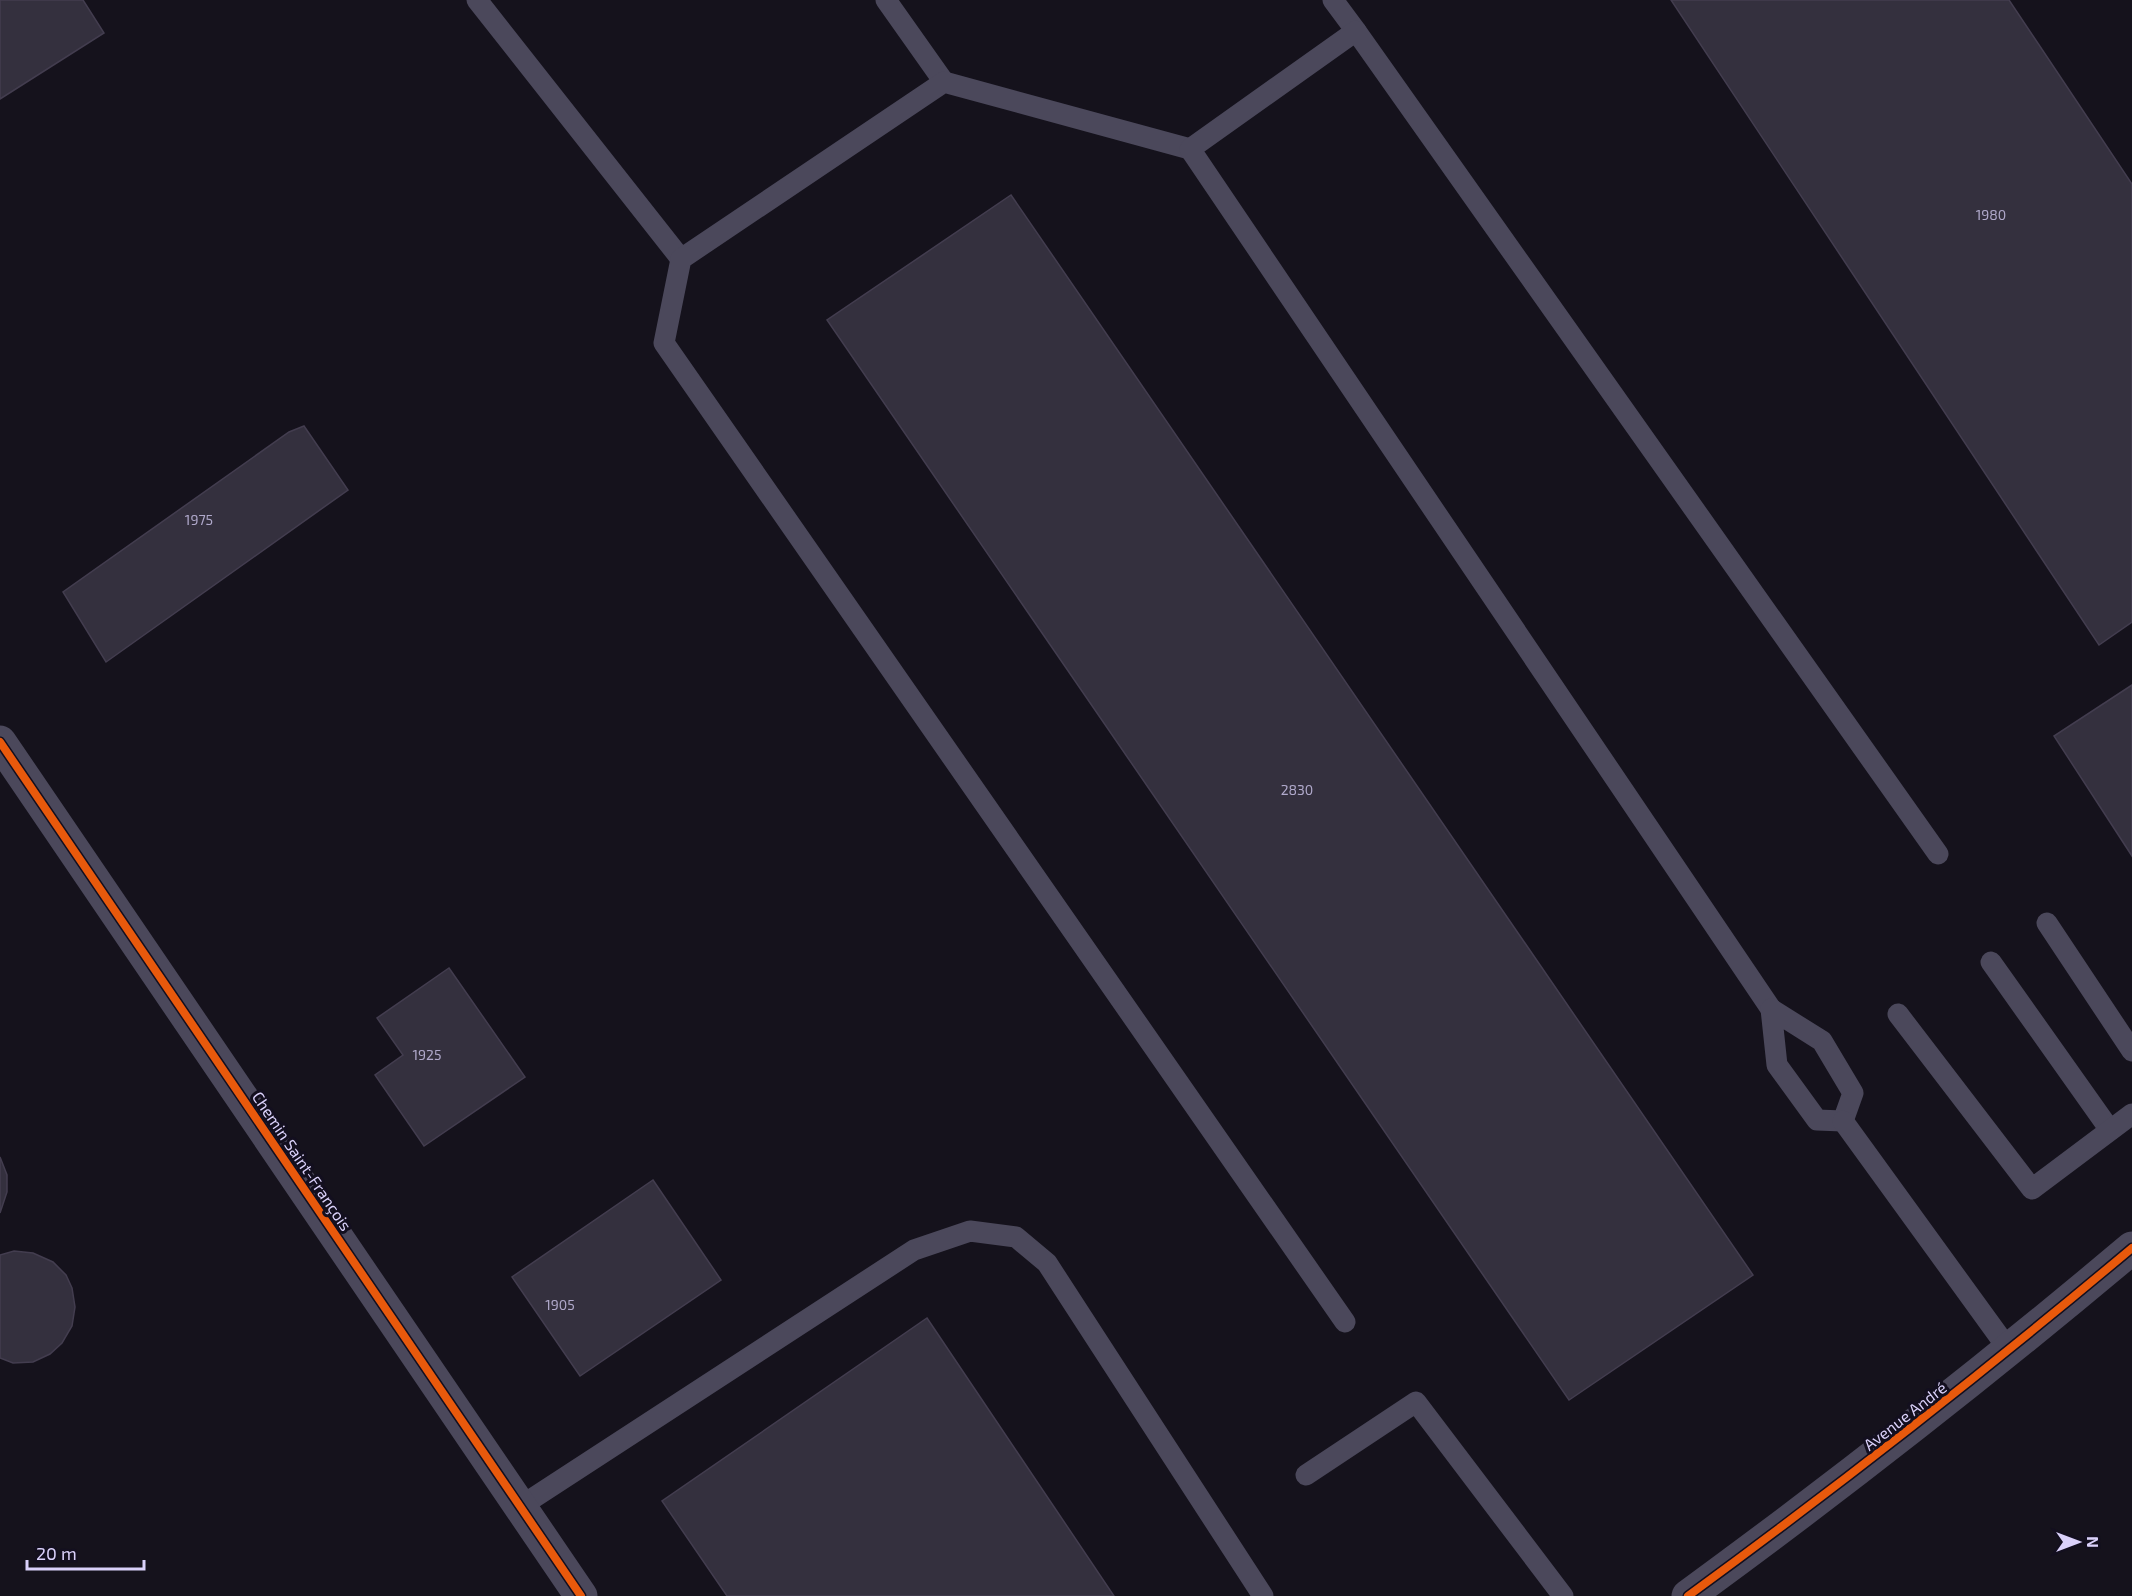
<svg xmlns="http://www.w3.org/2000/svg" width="2132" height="1596" font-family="'Exo 2',sans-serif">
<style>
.building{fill:#34303e;stroke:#433d4f;stroke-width:1.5}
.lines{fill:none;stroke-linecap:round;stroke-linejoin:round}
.service{stroke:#4b485b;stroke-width:21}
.minor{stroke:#4b485b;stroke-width:33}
.cycleway-casing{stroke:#130f1f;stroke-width:11}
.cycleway{stroke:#e8590c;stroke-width:8}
.labels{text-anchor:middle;stroke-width:6;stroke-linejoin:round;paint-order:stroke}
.number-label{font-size:14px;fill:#b0a9cb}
.street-label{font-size:16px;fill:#dad1fa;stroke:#130f1f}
</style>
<rect width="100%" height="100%" fill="#15121c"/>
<!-- building -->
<g class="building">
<path d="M 0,0 L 83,0 L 104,33 L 0,99 Z"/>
<path d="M 1671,0 L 2009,0 L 2132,184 L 2132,622 L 2099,645 Z"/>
<path d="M 1011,195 L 1753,1275 L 1569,1400 L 827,320 Z"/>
<path d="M 304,426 L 348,490 L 106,662 L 63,592 L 289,432 Z"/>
<path d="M 2132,685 L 2132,856 L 2054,736 Z"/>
<path d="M 449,968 L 525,1077 L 424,1146 L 375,1075 L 403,1055 L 377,1018 Z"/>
<path d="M 0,1157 L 7,1175 L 7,1192 L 0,1213 Z"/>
<path d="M 653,1180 L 721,1280 L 580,1376 L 512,1277 Z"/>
<path d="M 14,1251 L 33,1253 L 53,1262 L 66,1275 L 72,1288 L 75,1307 L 72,1326 L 62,1343 L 50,1354 L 33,1362 L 13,1363 L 0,1358 L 0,1255 Z"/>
<path d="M 927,1318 L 1114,1596 L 727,1596 L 662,1501 Z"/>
</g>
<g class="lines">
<!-- service -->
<g class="service">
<path d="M 477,0 L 681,259"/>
<path d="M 886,0 L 944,82"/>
<path d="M 1333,0 L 1356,31"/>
<path d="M 1190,149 L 944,82 L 681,259 L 664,343 L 1345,1322"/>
<path d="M 2047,923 L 2132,1051"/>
<path d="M 1991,962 L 2110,1130"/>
<path d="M 1771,1009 L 1190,149 L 1356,31 L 1938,854"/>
<path d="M 1771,1009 L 1822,1041 L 1853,1093 L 1843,1121 L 1817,1120 L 1777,1065 Z"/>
<path d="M 1898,1014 L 2032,1189 L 2132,1114"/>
<path d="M 1843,1121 L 2009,1350"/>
<path d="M 1306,1475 L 1416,1402 L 1563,1596"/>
<path d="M 521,1506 L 914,1250 L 970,1231 L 1016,1237 L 1047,1263 L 1263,1596"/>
</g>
<!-- minor -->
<g class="minor">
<path d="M 0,742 L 581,1596"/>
<path d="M 1688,1596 C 1840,1485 1988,1369 2132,1248"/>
</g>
<defs>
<g id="cycleway">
<path d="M 0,742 L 581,1596"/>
<path d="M 1688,1596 C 1840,1485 1988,1369 2132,1248"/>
</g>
</defs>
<!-- cycleway casing -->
<use href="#cycleway" class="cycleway-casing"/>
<!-- cycleway -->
<use href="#cycleway" class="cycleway"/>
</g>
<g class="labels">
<!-- number labels -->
<g class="number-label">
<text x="1991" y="220">1980</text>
<text x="199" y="525">1975</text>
<text x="1297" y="795">2830</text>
<text x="427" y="1060">1925</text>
<text x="560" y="1310">1905</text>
</g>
<!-- street labels -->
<g class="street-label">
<text transform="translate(302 1161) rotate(56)" y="6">Chemin Saint-François</text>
<text transform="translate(1905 1416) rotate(-38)" y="6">Avenue André</text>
</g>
</g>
<!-- north arrow -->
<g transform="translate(2078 1542) rotate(90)" stroke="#130f1f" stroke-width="4.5" paint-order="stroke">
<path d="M0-4.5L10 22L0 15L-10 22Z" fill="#dad1fa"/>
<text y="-9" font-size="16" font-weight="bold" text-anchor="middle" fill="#dad1fa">N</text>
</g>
<!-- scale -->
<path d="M27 1560v9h117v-9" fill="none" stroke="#dad1fa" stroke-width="3"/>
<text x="36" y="1560" font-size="18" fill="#dad1fa" stroke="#130f1f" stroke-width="4.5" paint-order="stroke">20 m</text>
</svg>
